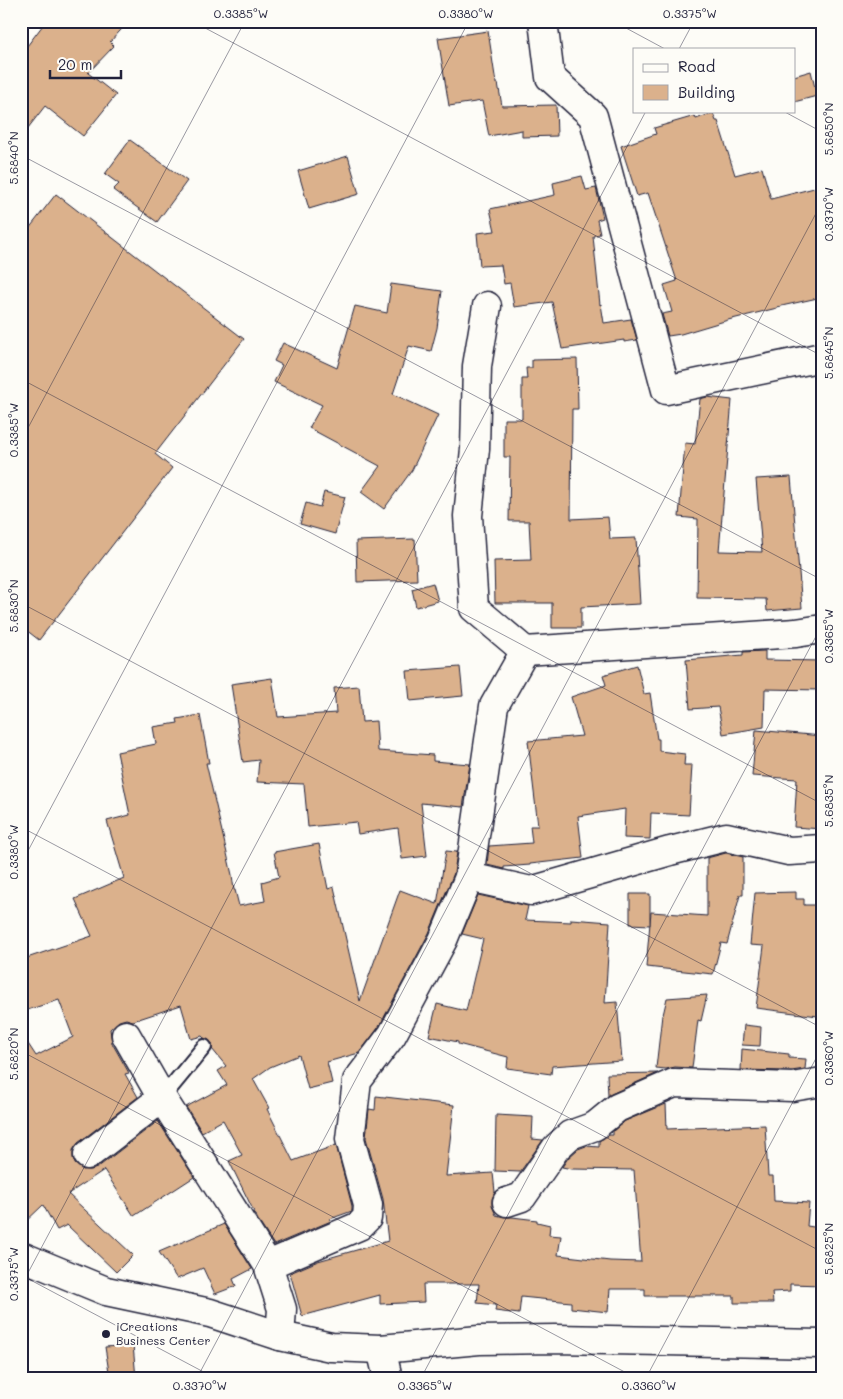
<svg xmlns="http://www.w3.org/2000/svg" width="843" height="1399" font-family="Mali,sans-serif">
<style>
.building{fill:#dbb18c;stroke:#22223b}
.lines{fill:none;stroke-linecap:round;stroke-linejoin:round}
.service-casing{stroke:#22223b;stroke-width:18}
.minor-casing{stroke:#22223b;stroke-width:31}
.tertiary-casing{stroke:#22223b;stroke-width:31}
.secondary-casing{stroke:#22223b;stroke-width:31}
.service{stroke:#fdfcf7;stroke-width:14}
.minor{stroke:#fdfcf7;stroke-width:28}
.tertiary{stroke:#fdfcf7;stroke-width:28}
.secondary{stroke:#fdfcf7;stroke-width:28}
.ticks{fill:none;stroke:#22223b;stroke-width:1;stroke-opacity:0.45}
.poi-dot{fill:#22223b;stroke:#fdfcf7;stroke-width:2}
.labels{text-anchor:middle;stroke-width:4.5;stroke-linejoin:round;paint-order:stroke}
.poi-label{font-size:12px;fill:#22223b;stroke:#fdfcf7;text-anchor:start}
.neatline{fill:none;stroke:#22223b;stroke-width:2}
.ticks-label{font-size:12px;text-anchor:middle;fill:#22223b}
</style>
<rect width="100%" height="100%" fill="#fdfcf7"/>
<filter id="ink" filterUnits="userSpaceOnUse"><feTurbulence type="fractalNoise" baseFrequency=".02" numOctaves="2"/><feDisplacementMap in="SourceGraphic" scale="10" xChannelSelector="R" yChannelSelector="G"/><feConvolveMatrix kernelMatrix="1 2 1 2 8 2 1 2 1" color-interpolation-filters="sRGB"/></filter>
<g filter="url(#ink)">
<!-- building -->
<g class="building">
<path d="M 46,21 L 129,21 L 110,42 L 114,46 L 88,73 L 116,95 L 83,136 L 45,106 L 21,137 L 21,54 Z"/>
<path d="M 488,31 L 496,83 L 498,83 L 502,106 L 556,105 L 557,136 L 522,137 L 522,130 L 489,136 L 482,101 L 449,106 L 438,38 Z"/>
<path d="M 811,71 L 817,96 L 794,102 L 794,76 Z"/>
<path d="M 713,113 L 716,121 L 718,121 L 735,175 L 762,168 L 771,199 L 822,186 L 822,297 L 777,307 L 777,308 L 728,320 L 681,334 L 668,336 L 662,314 L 672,312 L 664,285 L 677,281 L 648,193 L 637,196 L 621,146 L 656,134 L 654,128 L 695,116 L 696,119 Z"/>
<path d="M 130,140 L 187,181 L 157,222 L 113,190 L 119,184 L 105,174 Z"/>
<path d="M 348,156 L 359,194 L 309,209 L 298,171 Z"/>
<path d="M 582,176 L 586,190 L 596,188 L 603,218 L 597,220 L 600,234 L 593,236 L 600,305 L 601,304 L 604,323 L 631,319 L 637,340 L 624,342 L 624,340 L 562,349 L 552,302 L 514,307 L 510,283 L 504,284 L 501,265 L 480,266 L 477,233 L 495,231 L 490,209 L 555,195 L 553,183 Z"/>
<path d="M 56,194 L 244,339 L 155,454 L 172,468 L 39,640 L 21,626 L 21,239 Z"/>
<path d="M 391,284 L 442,291 L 437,328 L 431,351 L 409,346 L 393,394 L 438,415 L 412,470 L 384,509 L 361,492 L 380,466 L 309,428 L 322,405 L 274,382 L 282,365 L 274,361 L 283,343 L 337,368 L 355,306 L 387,313 Z"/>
<path d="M 577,359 L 578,409 L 572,409 L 571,519 L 608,517 L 610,539 L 636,538 L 640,604 L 581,607 L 581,628 L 552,628 L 552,603 L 495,603 L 494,561 L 531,560 L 529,521 L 509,521 L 510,457 L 504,457 L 504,419 L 522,419 L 522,379 L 527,379 L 526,368 L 532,368 L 532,360 Z"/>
<path d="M 707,397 L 732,400 L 719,551 L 762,552 L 756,479 L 791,477 L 802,608 L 767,611 L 766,599 L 697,598 L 698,519 L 679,517 L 685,443 L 695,444 L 700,399 Z"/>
<path d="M 324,492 L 345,497 L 335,534 L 300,524 L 306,503 L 320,507 Z"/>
<path d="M 415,539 L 417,580 L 357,582 L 356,541 Z"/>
<path d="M 433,583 L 438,601 L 416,607 L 412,589 Z"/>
<path d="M 765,651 L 765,660 L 822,661 L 822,690 L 765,689 L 764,727 L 723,734 L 718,707 L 690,709 L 686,660 L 743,655 L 743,652 Z"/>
<path d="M 637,665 L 644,694 L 650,693 L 657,739 L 659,739 L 659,751 L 685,754 L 684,765 L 692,765 L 689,815 L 651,813 L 650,839 L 624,838 L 625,809 L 578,816 L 583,858 L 530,864 L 530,865 L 504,867 L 504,869 L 487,865 L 489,846 L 532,843 L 530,826 L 538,826 L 528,741 L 582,736 L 571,697 L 606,685 L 603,675 Z"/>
<path d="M 460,667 L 463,696 L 410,701 L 407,671 Z"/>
<path d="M 272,678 L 278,717 L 336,713 L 334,688 L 359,686 L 362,722 L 376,721 L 378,751 L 433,755 L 433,761 L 470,764 L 463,807 L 421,803 L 427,856 L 402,859 L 398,828 L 358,834 L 356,822 L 308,827 L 304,784 L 257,782 L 259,760 L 243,762 L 231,684 Z"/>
<path d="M 200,715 L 209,763 L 206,763 L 232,875 L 234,890 L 235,890 L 239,906 L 265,901 L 262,882 L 279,877 L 274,852 L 319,844 L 328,889 L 334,887 L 360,1001 L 400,890 L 437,904 L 446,851 L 457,852 L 454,873 L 429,933 L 379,1027 L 359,1053 L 327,1062 L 332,1083 L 308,1089 L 299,1055 L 270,1067 L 253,1079 L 269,1108 L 267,1109 L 293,1161 L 336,1145 L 352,1206 L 352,1211 L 330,1219 L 331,1221 L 274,1245 L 259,1222 L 229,1161 L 242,1155 L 223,1120 L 202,1132 L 186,1107 L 227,1085 L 218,1071 L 226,1066 L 212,1049 L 212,1044 L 209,1040 L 204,1038 L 202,1036 L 191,1039 L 181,1005 L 133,1021 L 126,1019 L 119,1021 L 110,1029 L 112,1043 L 129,1073 L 125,1074 L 138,1097 L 78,1143 L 73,1150 L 73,1158 L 75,1164 L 83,1170 L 91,1170 L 97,1168 L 158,1121 L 194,1177 L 134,1216 L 104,1170 L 68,1194 L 133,1255 L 116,1272 L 67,1225 L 57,1230 L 43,1205 L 21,1226 L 21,1033 L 36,1056 L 73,1037 L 59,1000 L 21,1012 L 21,960 L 92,936 L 75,899 L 124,878 L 107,821 L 130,815 L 117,752 L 156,744 L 153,727 L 178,723 L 177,719 Z"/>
<path d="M 756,730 L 822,736 L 822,829 L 794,827 L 797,779 L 752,776 Z"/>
<path d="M 726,853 L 743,857 L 743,895 L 740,895 L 727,944 L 721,943 L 713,974 L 646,967 L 651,912 L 707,916 L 707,858 Z"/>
<path d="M 796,892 L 796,899 L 804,899 L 804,905 L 819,905 L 820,956 L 822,957 L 822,986 L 818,1016 L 756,1008 L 764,946 L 750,945 L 755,893 Z"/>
<path d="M 630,894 L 650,894 L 650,925 L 630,924 Z"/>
<path d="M 478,895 L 528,906 L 525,920 L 571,922 L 571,919 L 610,922 L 605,1003 L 617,1002 L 622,1061 L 552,1066 L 551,1074 L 507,1068 L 508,1057 L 458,1044 L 458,1042 L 429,1036 L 437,1004 L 466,1011 L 483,939 L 462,934 Z"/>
<path d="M 707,995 L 701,1021 L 698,1020 L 692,1068 L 675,1067 L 666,1069 L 656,1068 L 662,1015 L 663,1015 L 667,998 Z"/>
<path d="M 744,1025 L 761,1027 L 760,1046 L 742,1045 Z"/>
<path d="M 742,1049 L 789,1054 L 789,1058 L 806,1059 L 805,1069 L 791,1071 L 741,1070 Z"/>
<path d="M 658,1073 L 611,1094 L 608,1096 L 607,1074 Z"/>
<path d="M 376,1096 L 454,1105 L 446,1176 L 493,1173 L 495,1192 L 492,1199 L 492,1206 L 496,1215 L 504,1217 L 512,1217 L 537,1220 L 537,1222 L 550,1225 L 549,1235 L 561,1236 L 558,1255 L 610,1261 L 641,1262 L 634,1170 L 572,1169 L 562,1167 L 568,1158 L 578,1149 L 586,1146 L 599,1147 L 599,1141 L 608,1135 L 613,1135 L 613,1131 L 625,1121 L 666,1104 L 667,1129 L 765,1125 L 768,1176 L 773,1176 L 774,1201 L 809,1203 L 807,1226 L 820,1228 L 817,1260 L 822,1260 L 822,1285 L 790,1284 L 790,1291 L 772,1292 L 773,1303 L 734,1303 L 734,1296 L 645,1296 L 645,1289 L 610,1289 L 608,1312 L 571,1308 L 571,1302 L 521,1297 L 519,1314 L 495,1311 L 496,1305 L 477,1303 L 479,1284 L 423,1284 L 424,1302 L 380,1304 L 380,1295 L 302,1316 L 290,1273 L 318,1261 L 388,1241 L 383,1199 L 366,1138 L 369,1109 L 375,1110 Z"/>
<path d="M 496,1115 L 533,1117 L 532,1139 L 543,1140 L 520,1172 L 495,1171 Z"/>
<path d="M 224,1224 L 252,1269 L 233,1279 L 236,1286 L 215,1294 L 203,1268 L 177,1279 L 159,1252 Z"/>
<path d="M 133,1345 L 136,1378 L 110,1378 L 105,1347 Z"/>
</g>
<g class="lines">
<defs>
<path id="service" d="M 162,1098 L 204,1047"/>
<g id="minor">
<path d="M 543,21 L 550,77 L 593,116 L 666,390 L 822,357"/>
<path d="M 525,651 L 796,633 L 822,629"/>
<path d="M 469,877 L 531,891 L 670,851 L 726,837 L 789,851 L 822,849"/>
<path d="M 126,1035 L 162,1098 L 268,1265 L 282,1309 L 280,1336"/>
<path d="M 88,1155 L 162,1098"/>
<path d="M 507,1202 L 522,1197 L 556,1148 L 570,1135 L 595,1126 L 617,1108 L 674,1083 L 792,1087 L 822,1082"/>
<path d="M 268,1265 L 359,1226 L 367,1218 L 368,1205 L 350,1139 L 357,1081 L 392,1035 L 443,940 L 469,877 L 494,706 L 525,651 L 474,608 L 468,516 L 475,449 L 477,366 L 487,306"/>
</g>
<path id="tertiary" d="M 381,1349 L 388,1378"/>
<path id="secondary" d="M 21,1256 L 106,1291 L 210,1313 L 280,1336 L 331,1347 L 381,1349 L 479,1340 L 555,1339 L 822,1344"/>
</defs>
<!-- service casing -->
<use href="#service" class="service-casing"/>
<!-- minor casing -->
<use href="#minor" class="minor-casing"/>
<!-- tertiary casing -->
<use href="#tertiary" class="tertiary-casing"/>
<!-- secondary casing -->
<use href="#secondary" class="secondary-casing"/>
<!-- service -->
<use href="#service" class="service"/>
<!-- minor -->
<use href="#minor" class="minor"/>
<!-- tertiary -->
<use href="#tertiary" class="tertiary"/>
<!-- secondary -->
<use href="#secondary" class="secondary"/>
</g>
</g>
<!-- ticks -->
<path class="ticks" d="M 192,21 L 822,356M 613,21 L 665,49M 679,49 L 694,21M 783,111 L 822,132M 21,155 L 822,580M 21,379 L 822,804M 21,441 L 245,21M 21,603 L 822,1028M 21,827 L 822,1252M 21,864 L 469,21M 21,1051 L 636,1378M 21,1275 L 215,1378M 21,1286 L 646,111M 197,1378 L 822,202M 421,1378 L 822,625M 646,1378 L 822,1047"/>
<!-- markers -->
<circle class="poi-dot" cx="106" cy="1334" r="5"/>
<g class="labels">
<!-- poi labels -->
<g class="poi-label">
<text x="116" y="1331">iCreations<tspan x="116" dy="14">Business Center</tspan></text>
</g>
</g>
<!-- margin -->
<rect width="843" height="1399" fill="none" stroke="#fdfcf7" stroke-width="55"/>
<!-- legend -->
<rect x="633" y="48" width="162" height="65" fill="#fdfcf7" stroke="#a5a5ac"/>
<rect x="643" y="64" width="25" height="8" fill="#fdfcf7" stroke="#a5a5ac"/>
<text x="678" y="72" font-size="15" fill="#22223b">Road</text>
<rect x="643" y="85" width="25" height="15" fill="#dbb18c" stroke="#a5a5ac"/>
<text x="678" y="98" font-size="15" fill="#22223b">Building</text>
<!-- scale -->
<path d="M50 70v8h71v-8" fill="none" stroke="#22223b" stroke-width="2.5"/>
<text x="58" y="70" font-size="15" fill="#22223b" stroke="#fdfcf7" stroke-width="4" paint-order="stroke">20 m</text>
<rect x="28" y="28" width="788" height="1344" class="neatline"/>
<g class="ticks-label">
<text x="241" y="18">0.3385°W</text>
<text x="466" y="18">0.3380°W</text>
<text x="690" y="18">0.3375°W</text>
<text transform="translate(829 129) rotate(-90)" y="4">5.6850°N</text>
<text transform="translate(14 158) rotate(-90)" y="4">5.6840°N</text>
<text transform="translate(829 214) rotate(-90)" y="4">0.3370°W</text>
<text transform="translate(829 353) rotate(-90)" y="4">5.6845°N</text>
<text transform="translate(14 430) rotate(-90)" y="4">0.3385°W</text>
<text transform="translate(14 606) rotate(-90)" y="4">5.6830°N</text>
<text transform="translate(829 636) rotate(-90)" y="4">0.3365°W</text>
<text transform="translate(829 801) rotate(-90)" y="4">5.6835°N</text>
<text transform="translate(14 852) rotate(-90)" y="4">0.3380°W</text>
<text transform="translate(14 1054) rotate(-90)" y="4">5.6820°N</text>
<text transform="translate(829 1058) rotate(-90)" y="4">0.3360°W</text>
<text transform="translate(829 1249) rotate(-90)" y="4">5.6825°N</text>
<text transform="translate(14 1274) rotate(-90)" y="4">0.3375°W</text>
<text x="200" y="1390">0.3370°W</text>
<text x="425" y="1390">0.3365°W</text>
<text x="649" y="1390">0.3360°W</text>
</g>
</svg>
